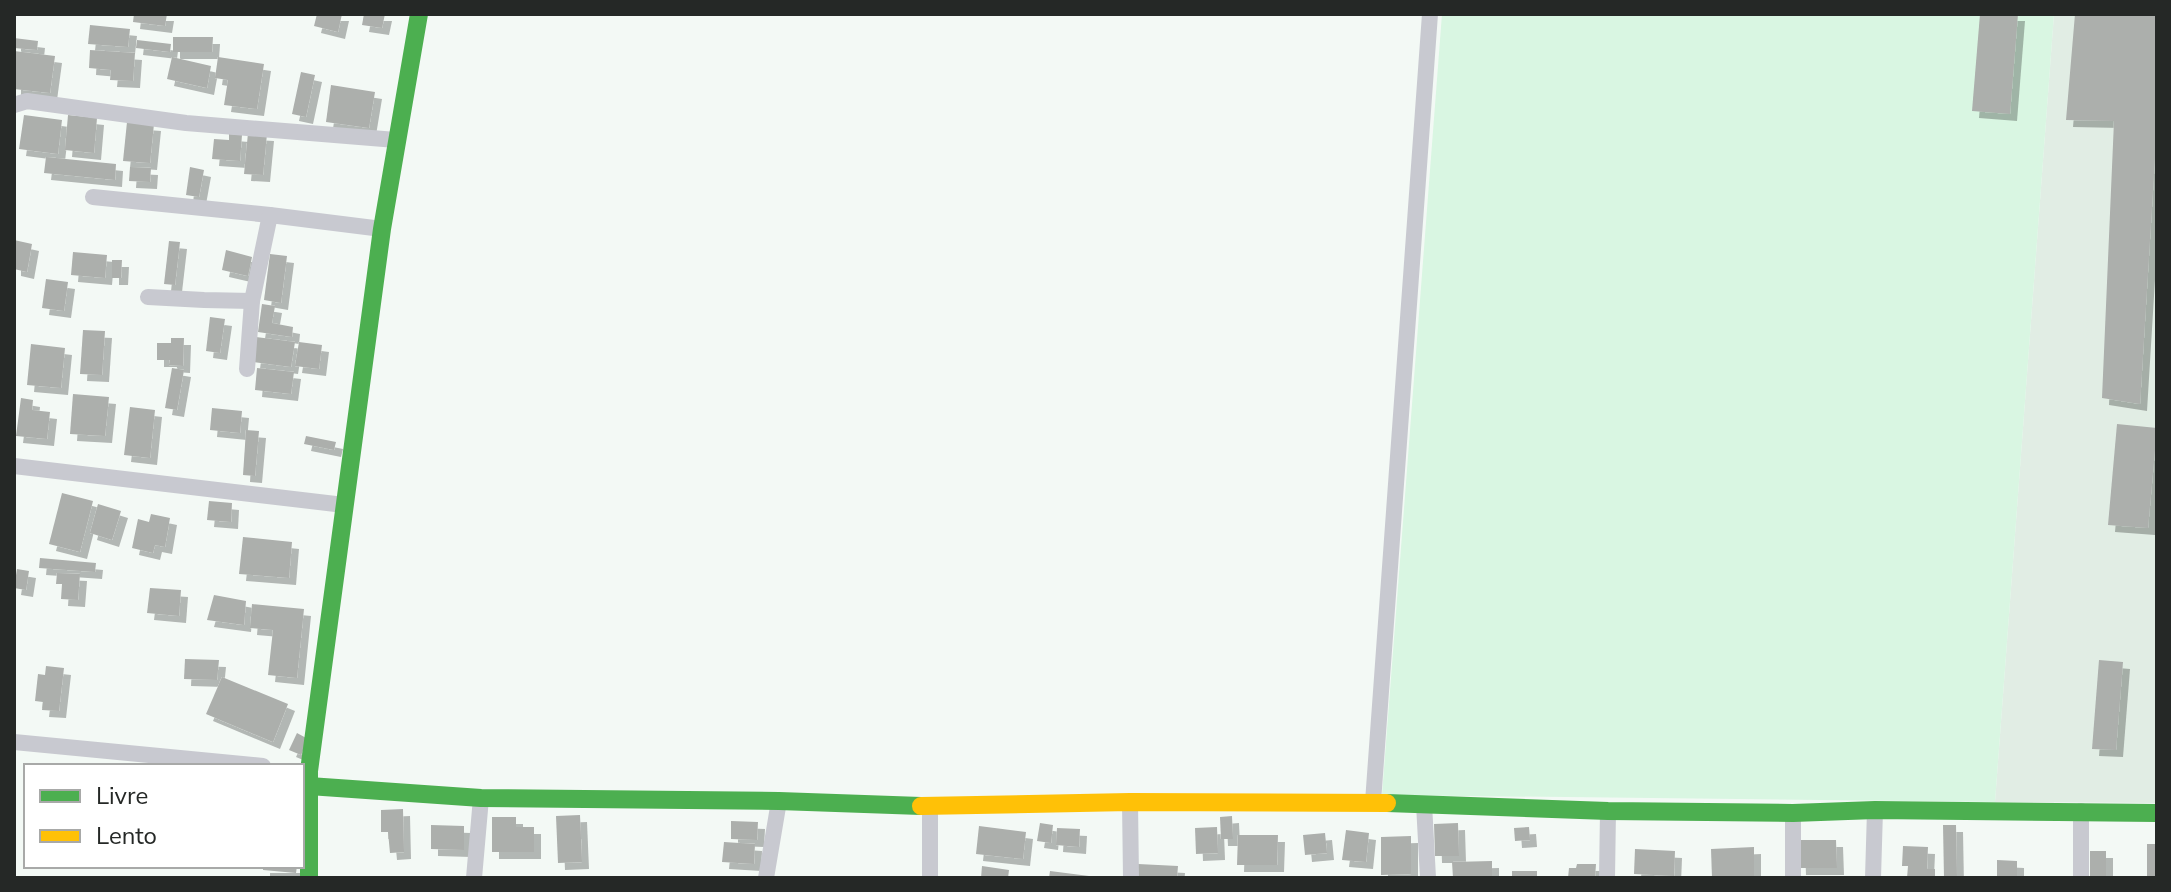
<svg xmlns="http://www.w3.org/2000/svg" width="2171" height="892" font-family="'Nunito Sans',sans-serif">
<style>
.built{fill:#e1ede4}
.green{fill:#d9f6e2}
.building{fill:#acafac;filter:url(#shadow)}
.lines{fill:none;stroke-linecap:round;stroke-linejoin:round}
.street{stroke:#c8c9d0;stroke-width:16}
.fast{stroke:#4caf50;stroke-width:18}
.slow{stroke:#ffc107;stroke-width:18}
</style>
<defs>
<filter id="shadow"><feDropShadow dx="7" dy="7" stdDeviation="0" flood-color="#0004"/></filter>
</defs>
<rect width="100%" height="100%" fill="#f3f9f5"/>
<!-- built -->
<path class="built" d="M 2054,14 L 2157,14 L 2157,803 L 1995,802 Z"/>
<!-- green -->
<path class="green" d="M 1442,14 L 2054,14 L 1995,802 L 1382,795 Z"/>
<!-- building -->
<g class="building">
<path d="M 134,14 L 167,14 L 165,26 L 133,22 Z"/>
<path d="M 317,14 L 342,14 L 338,32 L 314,26 Z"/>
<path d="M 364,14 L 385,14 L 382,28 L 362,25 Z"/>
<path d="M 1980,14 L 2018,14 L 2010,114 L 1972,111 Z"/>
<path d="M 2075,14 L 2157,14 L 2157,125 L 2140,404 L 2102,398 L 2114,121 L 2066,120 Z"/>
<path d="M 90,25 L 130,29 L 128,47 L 88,44 Z"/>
<path d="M 173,37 L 213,37 L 212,52 L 173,52 Z"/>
<path d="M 14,38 L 38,41 L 37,50 L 14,48 Z"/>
<path d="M 137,40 L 171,44 L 170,52 L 136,48 Z"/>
<path d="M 90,50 L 135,53 L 133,81 L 110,80 L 111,70 L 89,68 Z"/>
<path d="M 14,51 L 55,56 L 50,93 L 14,89 Z"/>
<path d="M 172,57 L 211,66 L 207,88 L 167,79 Z"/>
<path d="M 218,57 L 264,64 L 257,109 L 224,105 L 228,80 L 215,78 Z"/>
<path d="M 301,72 L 315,75 L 306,117 L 292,114 Z"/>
<path d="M 331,85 L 375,92 L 369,128 L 326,122 Z"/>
<path d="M 24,115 L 62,120 L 58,154 L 19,149 Z"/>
<path d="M 68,115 L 97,118 L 94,153 L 65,150 Z"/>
<path d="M 127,122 L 154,124 L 150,163 L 123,161 Z"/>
<path d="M 248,133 L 267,134 L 263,175 L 244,174 Z"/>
<path d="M 229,134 L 242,135 L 240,161 L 212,159 L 214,139 L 229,140 Z"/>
<path d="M 46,157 L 116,164 L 115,180 L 44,173 Z"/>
<path d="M 130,167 L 151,168 L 150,182 L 129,181 Z"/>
<path d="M 190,167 L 204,170 L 199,197 L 186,195 Z"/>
<path d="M 14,240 L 32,244 L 27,272 L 14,269 Z"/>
<path d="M 169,241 L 180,242 L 175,285 L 164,284 Z"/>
<path d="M 226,250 L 252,257 L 248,276 L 222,270 Z"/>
<path d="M 73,252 L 107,255 L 105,278 L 71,275 Z"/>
<path d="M 270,254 L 287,256 L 281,303 L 264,300 Z"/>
<path d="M 112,260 L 122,260 L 121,278 L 112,278 Z"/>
<path d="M 46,279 L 68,282 L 64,311 L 42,308 Z"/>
<path d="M 262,304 L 275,306 L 272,323 L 293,327 L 292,337 L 258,332 Z"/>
<path d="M 210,317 L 225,319 L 220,353 L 206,351 Z"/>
<path d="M 83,330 L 105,331 L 102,375 L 80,374 Z"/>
<path d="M 256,337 L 295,342 L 291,367 L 253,362 Z"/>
<path d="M 171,338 L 184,338 L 183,366 L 169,365 L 170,360 L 157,360 L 157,343 L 171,343 Z"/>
<path d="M 299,342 L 322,345 L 319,369 L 295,366 Z"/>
<path d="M 31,344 L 65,348 L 61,388 L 27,385 Z"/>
<path d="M 172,368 L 184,370 L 177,410 L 165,408 Z"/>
<path d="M 257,368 L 294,372 L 291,394 L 255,390 Z"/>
<path d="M 73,394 L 109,397 L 105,436 L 70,434 Z"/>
<path d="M 21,398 L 33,400 L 32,410 L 50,412 L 47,439 L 16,436 Z"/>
<path d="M 130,407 L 155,410 L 150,458 L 124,455 Z"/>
<path d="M 212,408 L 242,411 L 240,433 L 210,430 Z"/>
<path d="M 2117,424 L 2157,428 L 2148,528 L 2108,525 Z"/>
<path d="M 246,430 L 259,431 L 255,476 L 243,475 Z"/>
<path d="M 306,436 L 336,442 L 334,450 L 304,444 Z"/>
<path d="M 62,493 L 93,501 L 80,552 L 49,544 Z"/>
<path d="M 209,501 L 232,503 L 231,522 L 207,520 Z"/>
<path d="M 98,504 L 121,511 L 112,540 L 90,533 Z"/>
<path d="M 151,514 L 170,518 L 165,547 L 155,545 L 153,553 L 132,548 L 138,519 L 149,522 Z"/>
<path d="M 243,537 L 292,542 L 289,578 L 239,574 Z"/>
<path d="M 40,558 L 96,563 L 95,572 L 39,568 Z"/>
<path d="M 17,569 L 29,571 L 26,590 L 14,588 Z"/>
<path d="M 57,573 L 80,574 L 78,600 L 61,599 L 62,584 L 56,584 Z"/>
<path d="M 150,588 L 181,590 L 179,616 L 147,613 Z"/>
<path d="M 214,595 L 246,601 L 244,625 L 207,620 Z"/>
<path d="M 252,604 L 304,609 L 297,678 L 268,675 L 273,630 L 250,628 Z"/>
<path d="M 185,659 L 219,660 L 217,680 L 184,679 Z"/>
<path d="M 2099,660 L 2123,662 L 2116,750 L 2092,749 Z"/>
<path d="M 46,666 L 64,668 L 59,711 L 42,710 L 43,702 L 35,701 L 38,674 L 45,675 Z"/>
<path d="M 222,677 L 288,704 L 273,742 L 206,714 Z"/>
<path d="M 297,733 L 308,739 L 301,755 L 289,750 Z"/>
<path d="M 403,809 L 404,852 L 390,853 L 388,832 L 381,832 L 381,810 Z"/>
<path d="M 580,815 L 582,862 L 558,863 L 556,816 Z"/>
<path d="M 1232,816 L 1233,839 L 1221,839 L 1220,817 Z"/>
<path d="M 492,817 L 516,817 L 516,827 L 534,827 L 534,852 L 492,852 Z"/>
<path d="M 731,821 L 758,822 L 757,840 L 731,839 Z"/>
<path d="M 1040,823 L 1053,825 L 1051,843 L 1037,841 Z"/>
<path d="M 1458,823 L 1459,856 L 1435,856 L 1434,824 Z"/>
<path d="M 431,825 L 464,826 L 464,850 L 431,849 Z"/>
<path d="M 1943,825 L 1956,825 L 1957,878 L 1944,878 Z"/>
<path d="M 979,826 L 1026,832 L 1023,859 L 976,854 Z"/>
<path d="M 1217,827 L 1218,853 L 1196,854 L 1195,828 Z"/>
<path d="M 1529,827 L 1530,840 L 1515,841 L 1514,828 Z"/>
<path d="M 1057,828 L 1080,829 L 1079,847 L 1056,845 Z"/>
<path d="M 1346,830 L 1369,833 L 1366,862 L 1342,860 Z"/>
<path d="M 1325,833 L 1327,853 L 1305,855 L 1303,835 Z"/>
<path d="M 1238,835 L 1278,835 L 1277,865 L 1237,865 Z"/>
<path d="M 1411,836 L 1411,874 L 1381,875 L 1381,837 Z"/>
<path d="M 1798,840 L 1836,840 L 1837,868 L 1799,868 Z"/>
<path d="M 724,842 L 755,844 L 754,864 L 722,862 Z"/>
<rect x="2147" y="844" width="10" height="34"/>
<path d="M 1903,846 L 1928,847 L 1927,869 L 1935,869 L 1935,878 L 1907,878 L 1908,866 L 1902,866 Z"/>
<path d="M 1754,847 L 1754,876 L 1712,878 L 1711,849 Z"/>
<path d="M 1635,849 L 1675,851 L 1674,876 L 1634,874 Z"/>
<rect x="2090" y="851" width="16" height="27"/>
<path d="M 1997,860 L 2017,861 L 2017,878 L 1997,878 Z"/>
<path d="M 1492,861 L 1492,878 L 1453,878 L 1452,862 Z"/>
<path d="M 1138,864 L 1178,866 L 1177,878 L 1137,878 Z"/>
<path d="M 1577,864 L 1596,864 L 1595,878 L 1568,878 L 1569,868 L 1576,868 Z"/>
<path d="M 263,866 L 297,866 L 296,873 L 263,870 Z"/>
<path d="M 982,866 L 1009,870 L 1008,878 L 981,878 Z"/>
<path d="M 1050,871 L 1089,876 L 1089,878 L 1049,878 Z"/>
<rect x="1512" y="871" width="25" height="7"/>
</g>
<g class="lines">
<!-- street -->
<g class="street">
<path d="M 14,105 L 27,101 L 186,123 L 396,140"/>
<path d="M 93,197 L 270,215"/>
<path d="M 148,297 L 204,300 L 252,301"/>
<path d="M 247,369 L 252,301 L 270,215 L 382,229"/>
<path d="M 14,466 L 344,505"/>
<path d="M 14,742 L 263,766"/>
<path d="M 1130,802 L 1131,878"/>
<path d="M 1373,802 L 1430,14"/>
<path d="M 1424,804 L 1428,878"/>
<path d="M 2081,811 L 2081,878"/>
<path d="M 474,878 L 481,798"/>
<path d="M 766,878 L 779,801"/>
<path d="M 930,878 L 930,806"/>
<path d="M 1607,878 L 1608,811"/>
<path d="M 1793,878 L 1793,813"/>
<path d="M 1873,878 L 1875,810"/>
</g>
<!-- fast -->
<g class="fast">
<path d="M 309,786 L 481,798 L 779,801 L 921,806"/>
<path d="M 1387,803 L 1608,811 L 1793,813 L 1875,810 L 2157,813"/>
<path d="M 309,878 L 309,771 L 382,229 L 419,14"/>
</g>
<!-- slow -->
<path class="slow" d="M 921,806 L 1130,802 L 1387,803"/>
</g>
<!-- border -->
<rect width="2171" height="892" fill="none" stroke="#252826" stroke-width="32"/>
<!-- legend -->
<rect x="24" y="764" width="280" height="104" fill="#ffffff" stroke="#a8a9a8" stroke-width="2"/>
<rect x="40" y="790" width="40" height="12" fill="#4caf50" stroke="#a8a9a8" stroke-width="2"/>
<text x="96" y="804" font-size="24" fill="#252826">Livre</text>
<rect x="40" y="830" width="40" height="12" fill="#ffc107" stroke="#a8a9a8" stroke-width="2"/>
<text x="96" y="844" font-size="24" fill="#252826">Lento</text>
</svg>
